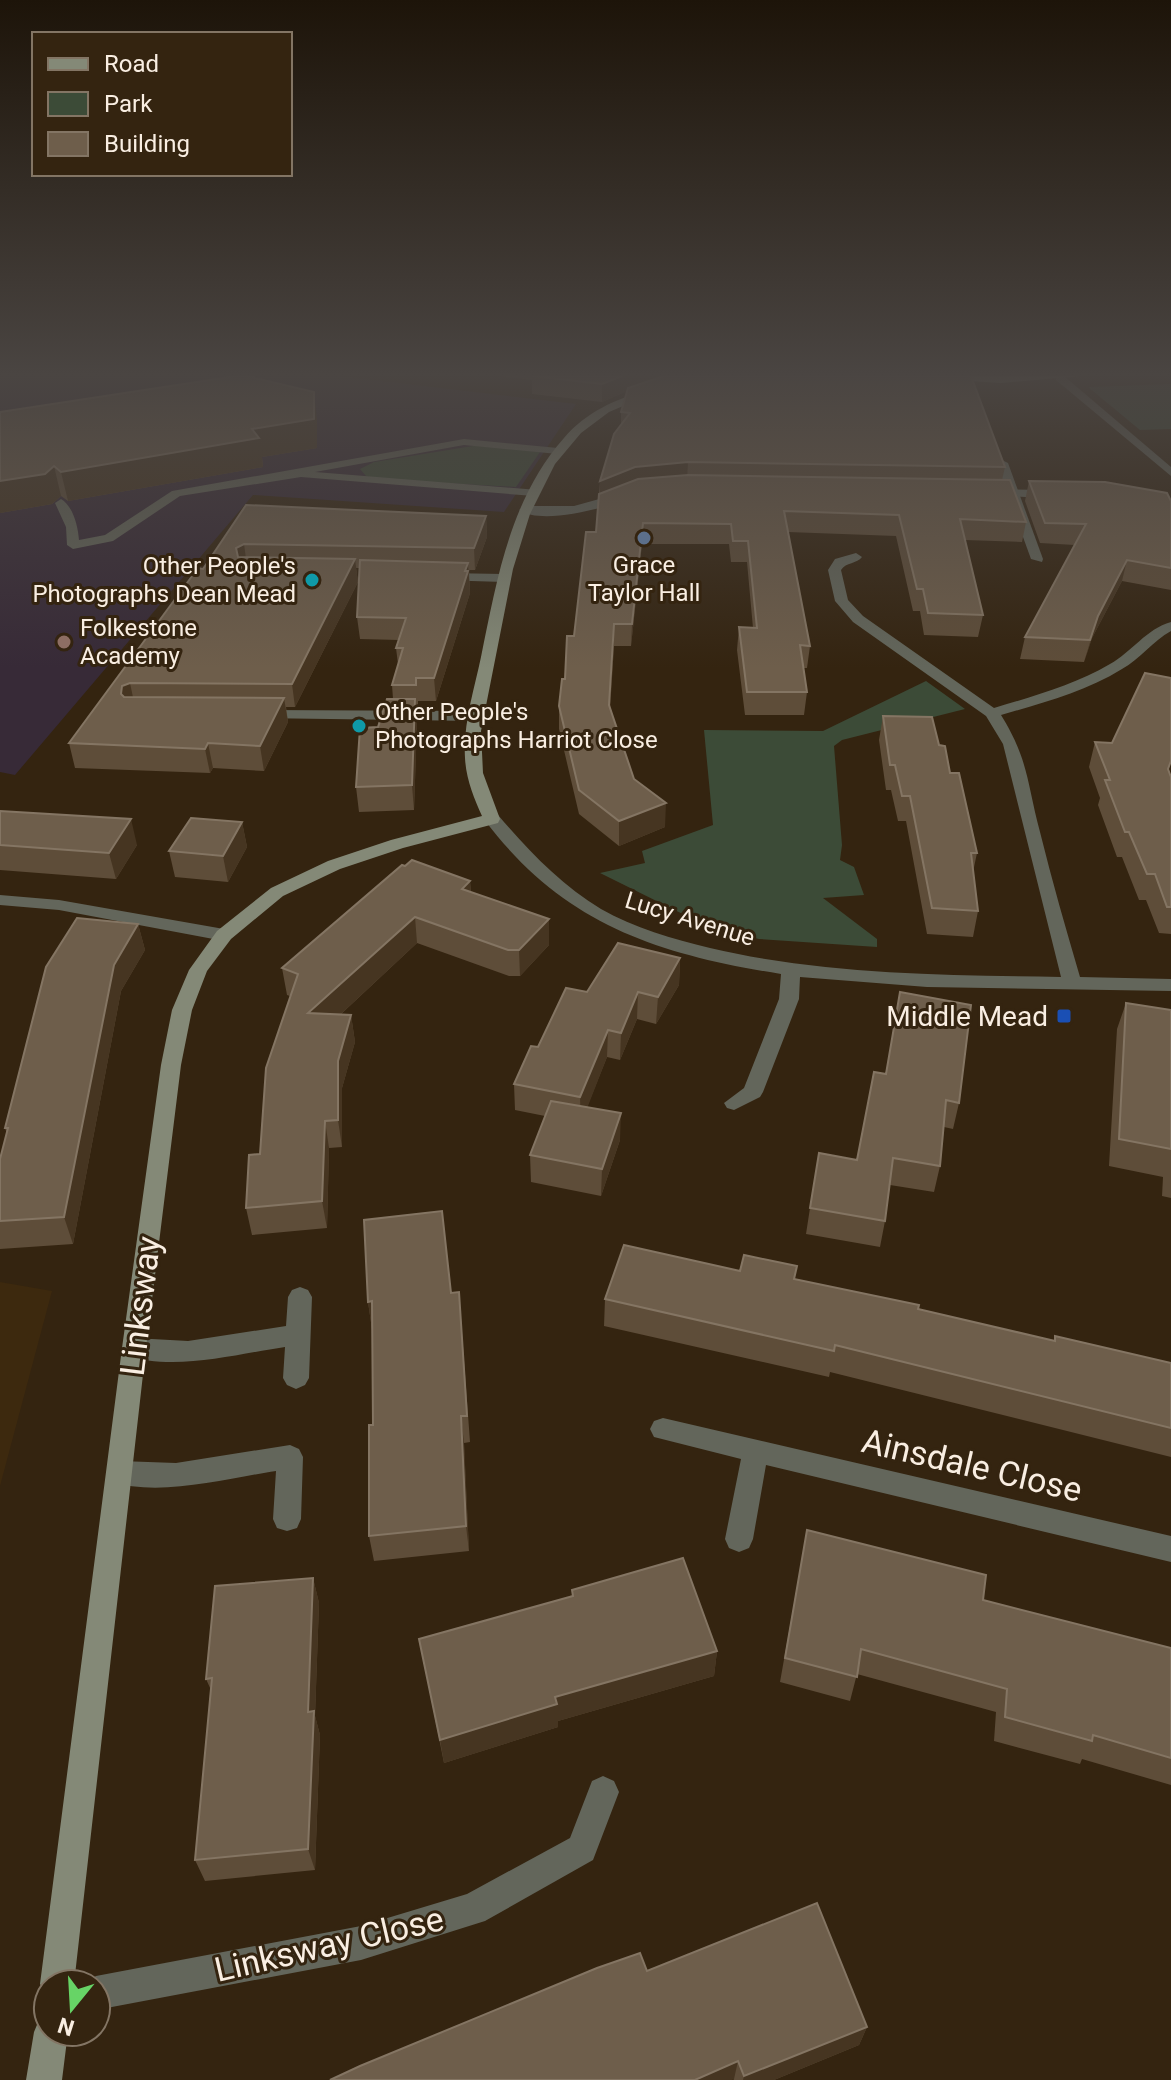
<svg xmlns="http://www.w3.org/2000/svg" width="1171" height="2080" font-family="Roboto,sans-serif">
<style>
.built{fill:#3d290e}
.education{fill:#372a37}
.green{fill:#3c4b37}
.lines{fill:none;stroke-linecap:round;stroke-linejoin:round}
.lane{fill:#63665b;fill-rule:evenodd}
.street{fill:#63665b;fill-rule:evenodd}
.secondary{fill:#848977;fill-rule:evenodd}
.wall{fill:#5e4d39}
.shaded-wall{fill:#463521}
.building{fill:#6e5e4b;stroke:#847563;stroke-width:2}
.service-dot{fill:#5c6f8a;stroke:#342410;stroke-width:3}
.culture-dot{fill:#0f9aa8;stroke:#342410;stroke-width:3}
.education-dot{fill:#8d6e63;stroke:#342410;stroke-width:3}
.transit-dot{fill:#1a4fb4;stroke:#342410;stroke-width:3}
.labels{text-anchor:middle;stroke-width:6;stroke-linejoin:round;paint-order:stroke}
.far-poi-label{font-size:24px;fill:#f9eee2;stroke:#342410;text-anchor:start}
.far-street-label{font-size:24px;fill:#f9eee2;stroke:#342410}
.poi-label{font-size:28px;fill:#f9eee2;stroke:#342410;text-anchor:end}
.near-street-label{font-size:34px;fill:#f9eee2;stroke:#342410}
</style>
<rect width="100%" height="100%" fill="#342410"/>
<!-- built -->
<path class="built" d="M 0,1282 L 52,1291 L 0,1486 Z"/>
<!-- education -->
<path class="education" d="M 0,376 L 340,376 L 576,404 L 504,512 L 253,495 L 15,775 L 0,772 Z"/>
<!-- green -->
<g class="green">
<path d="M 1171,384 L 1171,429 L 1140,430 L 1088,387 Z"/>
<path d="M 479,445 L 540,452 L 516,487 L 375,479 L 366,476 L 360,469 L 374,462 Z"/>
<path d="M 926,681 L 965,709 L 842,740 L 834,746 L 842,845 L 840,860 L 854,867 L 864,895 L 823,898 L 877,939 L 877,947 L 759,939 L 711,928 L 600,873 L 645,863 L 642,851 L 713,825 L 704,730 L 823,731 Z"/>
</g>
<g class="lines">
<!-- lane -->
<g class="lane">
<path d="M 464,439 L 558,448 L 564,451 L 558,454 L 464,445 L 315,472 L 538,490 L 538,494 L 534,496 L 301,477 L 180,496 L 113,541 L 73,549 L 67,545 L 66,527 L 55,503 L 61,499 C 73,506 78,526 79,540 L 105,535 L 172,491 Z"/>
<path d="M 1002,460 L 1008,463 L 1043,559 L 1042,562 L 1031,559 L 996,463 Z"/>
<path d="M 300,1287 L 308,1290 L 312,1297 L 309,1378 L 305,1385 L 296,1389 L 287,1385 L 283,1378 L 285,1347 C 236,1354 174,1372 125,1355 L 122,1348 L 125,1341 L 134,1338 L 188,1341 L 286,1326 L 288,1297 L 292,1290 Z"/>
<path d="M 290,1445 L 299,1449 L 303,1457 L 301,1519 L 297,1528 L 287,1531 L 277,1528 L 273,1519 L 276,1471 C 228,1478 157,1498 111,1481 L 107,1473 L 111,1465 L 120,1461 L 176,1463 Z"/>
</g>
<!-- street -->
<g class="street">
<path d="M 1056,376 L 1064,376 L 1171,467 L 1171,476 L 1056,380 Z"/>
<path d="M 988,489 L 1044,490 L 1050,494 L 1044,498 L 984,495 L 982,493 Z"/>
<path d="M 621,493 L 625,494 L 625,500 C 601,509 541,525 519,510 L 525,506 L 574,506 Z"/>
<path d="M 856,553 L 862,557 C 857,564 846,562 841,570 L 848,600 L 863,616 L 994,708 C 1034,696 1074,685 1110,664 C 1132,652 1146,629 1171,622 L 1171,631 C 1153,641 1140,659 1122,669 C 1085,692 1042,703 1001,715 C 1029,760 1027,784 1040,832 C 1052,881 1066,929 1080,977 L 1171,979 L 1171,991 L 927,987 L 800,977 L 799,999 L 763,1092 L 760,1097 L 734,1110 L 727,1108 L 724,1103 L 744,1088 L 779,999 L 781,974 C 657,954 562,924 484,819 L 486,815 L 498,815 C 529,851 561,885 601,909 C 634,928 673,939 710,948 C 825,975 943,975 1061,977 L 1003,744 L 986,716 L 853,622 L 835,601 L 828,570 L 835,559 Z"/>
<path d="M 444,573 L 504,574 L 511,578 L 504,582 L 439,580 L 437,577 Z"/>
<path d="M 261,710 L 477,711 L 485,716 L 477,721 L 256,718 L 256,712 Z"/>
<path d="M 0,895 L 59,900 L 224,929 L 233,935 L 224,941 L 59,910 L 0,905 Z"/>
<path d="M 663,1418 L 1171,1536 L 1171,1562 L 766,1465 L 753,1539 L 749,1548 L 739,1552 L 729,1548 L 725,1539 L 741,1459 L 654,1437 L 650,1429 L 654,1421 Z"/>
<path d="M 603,1776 L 614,1781 L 619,1792 L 593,1860 L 485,1921 L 361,1960 L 96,2010 L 96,1984 L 83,1984 L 96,1976 L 361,1926 L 467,1894 L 570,1838 L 592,1781 Z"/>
</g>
<!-- secondary -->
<g class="secondary">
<path d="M 888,376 L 1080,376 L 1001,383 Z"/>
<path d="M 647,390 L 656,392 L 609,412 L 581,433 L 555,464 L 530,514 L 513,569 L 481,731 L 483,773 L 500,819 L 498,823 L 403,848 L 340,869 L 283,896 L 231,939 L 207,971 L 192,1010 L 181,1065 L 146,1348 L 74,1984 L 48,1984 L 48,1997 L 40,1984 L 122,1348 L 161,1065 L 172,1010 L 189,970 L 217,931 L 271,888 L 328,861 L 391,840 L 482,816 C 474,798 466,779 465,758 C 463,724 474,690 481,657 C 497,579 510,499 564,438 C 586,412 616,399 647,390 Z"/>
<path d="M 48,2016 L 48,2032 L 68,2032 L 62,2080 L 26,2080 L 34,2032 L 39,2020 Z"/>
</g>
</g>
<!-- wall -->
<g class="wall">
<path d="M 499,376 L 971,376 L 1005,467 L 1002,480 L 1026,522 L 1022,542 L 965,540 L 983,615 L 978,637 L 924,635 L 920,611 L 913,611 L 896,536 L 788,532 L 810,646 L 807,668 L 803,668 L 807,692 L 804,715 L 745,715 L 737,650 L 739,627 L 753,628 L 747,562 L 731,562 L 729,544 L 642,544 L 631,646 L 614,646 L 610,708 L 634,779 L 665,827 L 619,846 L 579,814 L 559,729 L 559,706 L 596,532 L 600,481 L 621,425 L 621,412 L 627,391 L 602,402 L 532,394 L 532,380 Z"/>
<path d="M 0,412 L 317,419 L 317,448 L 262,457 L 263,467 L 68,501 L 61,496 L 52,504 L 0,513 Z"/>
<path d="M 1029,481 L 1171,501 L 1171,590 L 1122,581 L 1092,638 L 1084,662 L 1020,659 L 1025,637 L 1075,545 L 1040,543 L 1025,501 Z"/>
<path d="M 246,505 L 486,516 L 487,537 L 475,570 L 469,570 L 470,593 L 436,701 L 418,701 L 418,708 L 416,708 L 417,723 L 414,810 L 359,812 L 356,787 L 378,727 L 393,699 L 392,685 L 398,664 L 396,648 L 399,640 L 360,639 L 357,617 L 359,568 L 356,568 L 358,582 L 295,707 L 286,707 L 288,722 L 264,771 L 213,768 L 210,773 L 75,768 L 69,743 L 203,569 Z"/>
<path d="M 883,716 L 939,745 L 950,773 L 977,853 L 973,872 L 978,911 L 973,937 L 927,934 L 906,821 L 898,821 L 891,790 L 886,790 L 879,740 Z"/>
<path d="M 1095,742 L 1169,772 L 1171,777 L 1171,934 L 1159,933 L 1146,900 L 1139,900 L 1122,857 L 1117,857 L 1098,805 L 1100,798 L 1089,767 Z"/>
<path d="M 0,811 L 137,845 L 116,879 L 0,870 Z"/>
<path d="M 242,822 L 247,847 L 228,882 L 175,877 L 169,851 Z"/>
<path d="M 470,881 L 471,892 L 549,945 L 520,976 L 509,976 L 417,943 L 340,1015 L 351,1015 L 355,1042 L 342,1088 L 342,1147 L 329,1148 L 327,1228 L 252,1235 L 246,1208 L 260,1154 L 290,996 L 287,995 L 282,968 Z"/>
<path d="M 138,924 L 145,950 L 121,991 L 73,1244 L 0,1249 L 0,1159 L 7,1134 L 5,1128 Z"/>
<path d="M 680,958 L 679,985 L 656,1024 L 637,1019 L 620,1060 L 607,1057 L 587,1107 L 620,1140 L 601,1196 L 531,1182 L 530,1155 L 545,1116 L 515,1110 L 514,1084 L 538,1047 L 587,992 Z"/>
<path d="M 900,992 L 959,1103 L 953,1129 L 944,1127 L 940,1166 L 934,1192 L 890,1185 L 885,1221 L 880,1247 L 806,1234 L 810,1208 L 857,1160 L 886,1074 Z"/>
<path d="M 1126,1003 L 1171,1010 L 1171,1198 L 1162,1196 L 1163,1177 L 1109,1166 L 1117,1029 Z"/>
<path d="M 740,1271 L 795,1280 L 1054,1341 L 1055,1336 L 1171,1363 L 1171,1457 L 830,1372 L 829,1377 L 604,1326 L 605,1299 Z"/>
<path d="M 451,1293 L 461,1319 L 470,1442 L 464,1443 L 469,1551 L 374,1561 L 369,1536 L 373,1425 L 372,1329 L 368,1302 Z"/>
<path d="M 807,1530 L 983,1600 L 1171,1648 L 1171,1785 L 1082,1759 L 1080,1764 L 994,1741 L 996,1712 L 857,1674 L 850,1701 L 780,1682 Z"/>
<path d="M 313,1578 L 319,1603 L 315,1716 L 320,1735 L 315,1870 L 205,1881 L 195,1860 L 211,1690 L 206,1679 Z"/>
<path d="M 572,1590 L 717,1651 L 714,1676 L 558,1721 L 558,1727 L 444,1763 L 419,1639 L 572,1596 Z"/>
<path d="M 647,1971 L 867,2027 L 859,2045 L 774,2080 L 734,2080 Z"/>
</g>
<!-- shaded-wall -->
<g class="shaded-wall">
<path d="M 622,376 L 687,376 L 636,387 L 602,402 L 602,384 Z"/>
<path d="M 314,392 L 317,419 L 317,448 L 262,457 L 263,467 L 68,501 L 61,472 L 252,429 Z"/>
<path d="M 688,462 L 687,481 L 600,500 L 600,481 L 635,467 Z"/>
<path d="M 54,466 L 61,496 L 52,504 L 0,513 L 0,481 Z"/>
<path d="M 486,516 L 487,537 L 475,570 L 474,548 Z"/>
<path d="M 643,523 L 642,544 L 631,646 L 632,624 Z"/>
<path d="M 244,544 L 247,566 L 239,570 L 236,548 Z"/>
<path d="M 355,559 L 358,582 L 295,707 L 292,684 Z"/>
<path d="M 1127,560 L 1122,581 L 1092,638 L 1084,662 L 1098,616 Z"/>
<path d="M 468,563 L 470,593 L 436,701 L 434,678 Z"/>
<path d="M 614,624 L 614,646 L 609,728 L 609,705 Z"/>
<path d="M 130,683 L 135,707 L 121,694 L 122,686 Z"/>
<path d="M 284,698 L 288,722 L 264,771 L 260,746 Z"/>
<path d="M 415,699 L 417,723 L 414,810 L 412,785 Z"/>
<path d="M 208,743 L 213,768 L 210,773 L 205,749 Z"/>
<path d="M 666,803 L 665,827 L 619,846 L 619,821 Z"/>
<path d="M 131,819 L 137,845 L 116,879 L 109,853 Z"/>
<path d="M 242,822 L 247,847 L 228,882 L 223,856 Z"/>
<path d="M 470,881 L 472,907 L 462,889 Z"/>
<path d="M 415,917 L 417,943 L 313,1040 L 308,1013 Z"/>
<path d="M 549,919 L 549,945 L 520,976 L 519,950 Z"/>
<path d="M 138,924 L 145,950 L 121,991 L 73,1244 L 64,1217 L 114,965 Z"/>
<path d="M 680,958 L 679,985 L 656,1024 L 658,997 Z"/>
<path d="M 638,992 L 637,1019 L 620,1060 L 621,1033 Z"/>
<path d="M 351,1015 L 355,1042 L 342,1088 L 342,1147 L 338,1120 L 338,1061 Z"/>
<path d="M 608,1030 L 607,1057 L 581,1124 L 580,1097 Z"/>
<path d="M 621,1113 L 620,1140 L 601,1196 L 602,1169 Z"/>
<path d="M 325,1121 L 329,1148 L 327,1228 L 322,1201 Z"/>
<path d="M 372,1301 L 372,1329 L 368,1302 Z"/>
<path d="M 461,1416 L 464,1443 L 469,1551 L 466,1526 Z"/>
<path d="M 313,1578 L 319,1603 L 315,1716 L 320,1735 L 315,1870 L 308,1849 L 308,1712 Z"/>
<path d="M 717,1651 L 714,1676 L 558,1721 L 558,1727 L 444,1763 L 440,1740 L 555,1697 Z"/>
<path d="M 867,2027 L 859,2045 L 774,2080 L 743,2080 L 744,2076 Z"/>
<path d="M 738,2061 L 734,2079 L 732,2080 L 695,2080 Z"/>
</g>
<!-- building -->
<g class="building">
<path d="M 236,376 L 247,376 L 314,392 L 314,419 L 252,429 L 259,438 L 61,472 L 54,466 L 45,474 L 0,481 L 0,412 Z"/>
<path d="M 533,376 L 622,376 L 602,384 Z"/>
<path d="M 664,376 L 971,376 L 1005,467 L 688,462 L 635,467 L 600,481 L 614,434 L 630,413 L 621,412 L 628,388 Z"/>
<path d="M 688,475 L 1010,480 L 1026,522 L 960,519 L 983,615 L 928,613 L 923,589 L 917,589 L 899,515 L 784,511 L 810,646 L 800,645 L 807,692 L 747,692 L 739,627 L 757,628 L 748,541 L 733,541 L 731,524 L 643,523 L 632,624 L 614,624 L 609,705 L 634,779 L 666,803 L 619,821 L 579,790 L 559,706 L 562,679 L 565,679 L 567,636 L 574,636 L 586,532 L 596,532 L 599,494 L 638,479 Z"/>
<path d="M 1029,481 L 1105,482 L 1167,493 L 1171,501 L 1171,568 L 1127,560 L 1098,616 L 1090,640 L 1025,637 L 1086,524 L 1045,523 Z"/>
<path d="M 246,505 L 486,516 L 474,548 L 244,544 L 236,548 L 238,557 L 355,559 L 292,684 L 130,683 L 122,686 L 121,694 L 124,697 L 284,698 L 260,746 L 208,743 L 205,749 L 69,743 L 198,568 L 203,569 Z"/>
<path d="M 360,560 L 468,563 L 465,571 L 468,571 L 434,678 L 416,678 L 416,685 L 392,685 L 403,648 L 396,648 L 406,618 L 357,617 Z"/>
<path d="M 1145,673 L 1171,678 L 1171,761 L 1168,769 L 1171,777 L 1171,907 L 1167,907 L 1155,874 L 1147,874 L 1129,832 L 1125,832 L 1105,780 L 1110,780 L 1095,742 L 1112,743 Z"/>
<path d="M 387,699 L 415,699 L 412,785 L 356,787 L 360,728 L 378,727 Z"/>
<path d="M 883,716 L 932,717 L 939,745 L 945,746 L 950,773 L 959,773 L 977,853 L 971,853 L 978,911 L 932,908 L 910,796 L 902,796 L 895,765 L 890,765 Z"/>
<path d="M 0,811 L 131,819 L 109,853 L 0,845 Z"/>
<path d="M 191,818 L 242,822 L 223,856 L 169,851 Z"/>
<path d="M 412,860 L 470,881 L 462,889 L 549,919 L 519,950 L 508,950 L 415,917 L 308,1013 L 351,1015 L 338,1061 L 338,1120 L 325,1121 L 322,1201 L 246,1208 L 249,1155 L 260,1154 L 266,1068 L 298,974 L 282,968 L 402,865 L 405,866 Z"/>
<path d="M 77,918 L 138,924 L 114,965 L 64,1217 L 0,1221 L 0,1159 L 8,1128 L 5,1128 L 46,967 Z"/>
<path d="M 618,943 L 680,958 L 658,997 L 638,992 L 621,1033 L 608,1030 L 580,1097 L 514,1084 L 531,1046 L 538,1047 L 566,988 L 587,992 Z"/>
<path d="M 900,992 L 971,1005 L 959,1103 L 946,1100 L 940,1166 L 893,1158 L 885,1221 L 810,1208 L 819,1153 L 857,1160 L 874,1072 L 886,1074 Z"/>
<path d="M 1126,1003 L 1171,1010 L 1171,1149 L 1119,1139 Z"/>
<path d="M 551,1101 L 621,1113 L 602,1169 L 530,1155 Z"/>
<path d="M 442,1211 L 451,1293 L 459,1292 L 467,1416 L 461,1416 L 466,1526 L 369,1536 L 369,1425 L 373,1425 L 372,1301 L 368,1302 L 364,1220 Z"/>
<path d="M 624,1245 L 740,1271 L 744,1255 L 797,1266 L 794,1279 L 919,1305 L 918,1309 L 1055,1341 L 1055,1336 L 1171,1363 L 1171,1428 L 835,1345 L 834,1351 L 605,1299 Z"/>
<path d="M 807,1530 L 986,1575 L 983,1600 L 1171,1648 L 1171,1758 L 1093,1735 L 1092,1741 L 1005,1717 L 1007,1689 L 861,1649 L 857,1677 L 785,1658 Z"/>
<path d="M 683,1558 L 717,1651 L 555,1697 L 557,1704 L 440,1740 L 419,1639 L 573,1596 L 572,1590 Z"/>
<path d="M 313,1578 L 308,1712 L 314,1711 L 308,1849 L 195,1860 L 212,1678 L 206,1679 L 215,1586 Z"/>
<path d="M 817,1903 L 867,2027 L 744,2076 L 738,2061 L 695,2080 L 330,2080 L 360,2066 L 597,1968 L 640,1953 L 647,1971 Z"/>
</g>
<!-- sky -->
<linearGradient id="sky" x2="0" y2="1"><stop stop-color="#1d1409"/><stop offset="0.56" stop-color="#4a4542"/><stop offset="1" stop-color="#4a4542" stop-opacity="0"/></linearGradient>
<rect width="1171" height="668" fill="url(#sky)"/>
<!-- markers -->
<circle class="service-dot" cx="644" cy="538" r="8"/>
<g class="culture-dot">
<circle cx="312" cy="580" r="8"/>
<circle cx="359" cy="726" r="8"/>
</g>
<circle class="education-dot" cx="64" cy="642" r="8"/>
<rect class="transit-dot" x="1056" y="1008" width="16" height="16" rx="4"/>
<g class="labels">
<!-- far-poi labels -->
<g class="far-poi-label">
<text x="644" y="573" text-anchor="middle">Grace<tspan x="644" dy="28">Taylor Hall</tspan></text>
<text x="296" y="574" text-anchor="end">Other People's<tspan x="296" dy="28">Photographs Dean Mead</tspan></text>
<text x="80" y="636">Folkestone<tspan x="80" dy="28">Academy</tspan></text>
<text x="375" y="720">Other People's<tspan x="375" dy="28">Photographs Harriot Close</tspan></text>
</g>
<!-- far-street labels -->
<g class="far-street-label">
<text transform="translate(690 919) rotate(17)" y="8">Lucy Avenue</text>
</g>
<!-- poi labels -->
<g class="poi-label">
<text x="1048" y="1026">Middle Mead</text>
</g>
<!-- near-street labels -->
<g class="near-street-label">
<text transform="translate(140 1306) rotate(-83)" y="12">Linksway</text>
<text transform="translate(972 1465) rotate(13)" y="12">Ainsdale Close</text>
<text transform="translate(329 1944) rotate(-13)" y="12">Linksway Close</text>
</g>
</g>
<!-- legend -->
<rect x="32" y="32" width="260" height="144" fill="#342410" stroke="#837564" stroke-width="2"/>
<rect x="48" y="58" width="40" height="12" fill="#848977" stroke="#837564" stroke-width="2"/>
<text x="104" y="72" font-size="24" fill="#f9eee2">Road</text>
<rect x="48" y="92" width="40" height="24" fill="#3c4b37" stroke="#837564" stroke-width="2"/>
<text x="104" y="112" font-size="24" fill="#f9eee2">Park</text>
<rect x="48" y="132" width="40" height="24" fill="#6e5e4b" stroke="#837564" stroke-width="2"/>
<text x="104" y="152" font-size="24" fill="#f9eee2">Building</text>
<!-- north arrow -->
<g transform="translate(72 2008) rotate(198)"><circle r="38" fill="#342410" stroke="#837564" stroke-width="2"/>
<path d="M0-6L14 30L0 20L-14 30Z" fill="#67d466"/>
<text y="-12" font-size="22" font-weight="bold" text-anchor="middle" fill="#f9eee2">N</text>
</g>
</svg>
